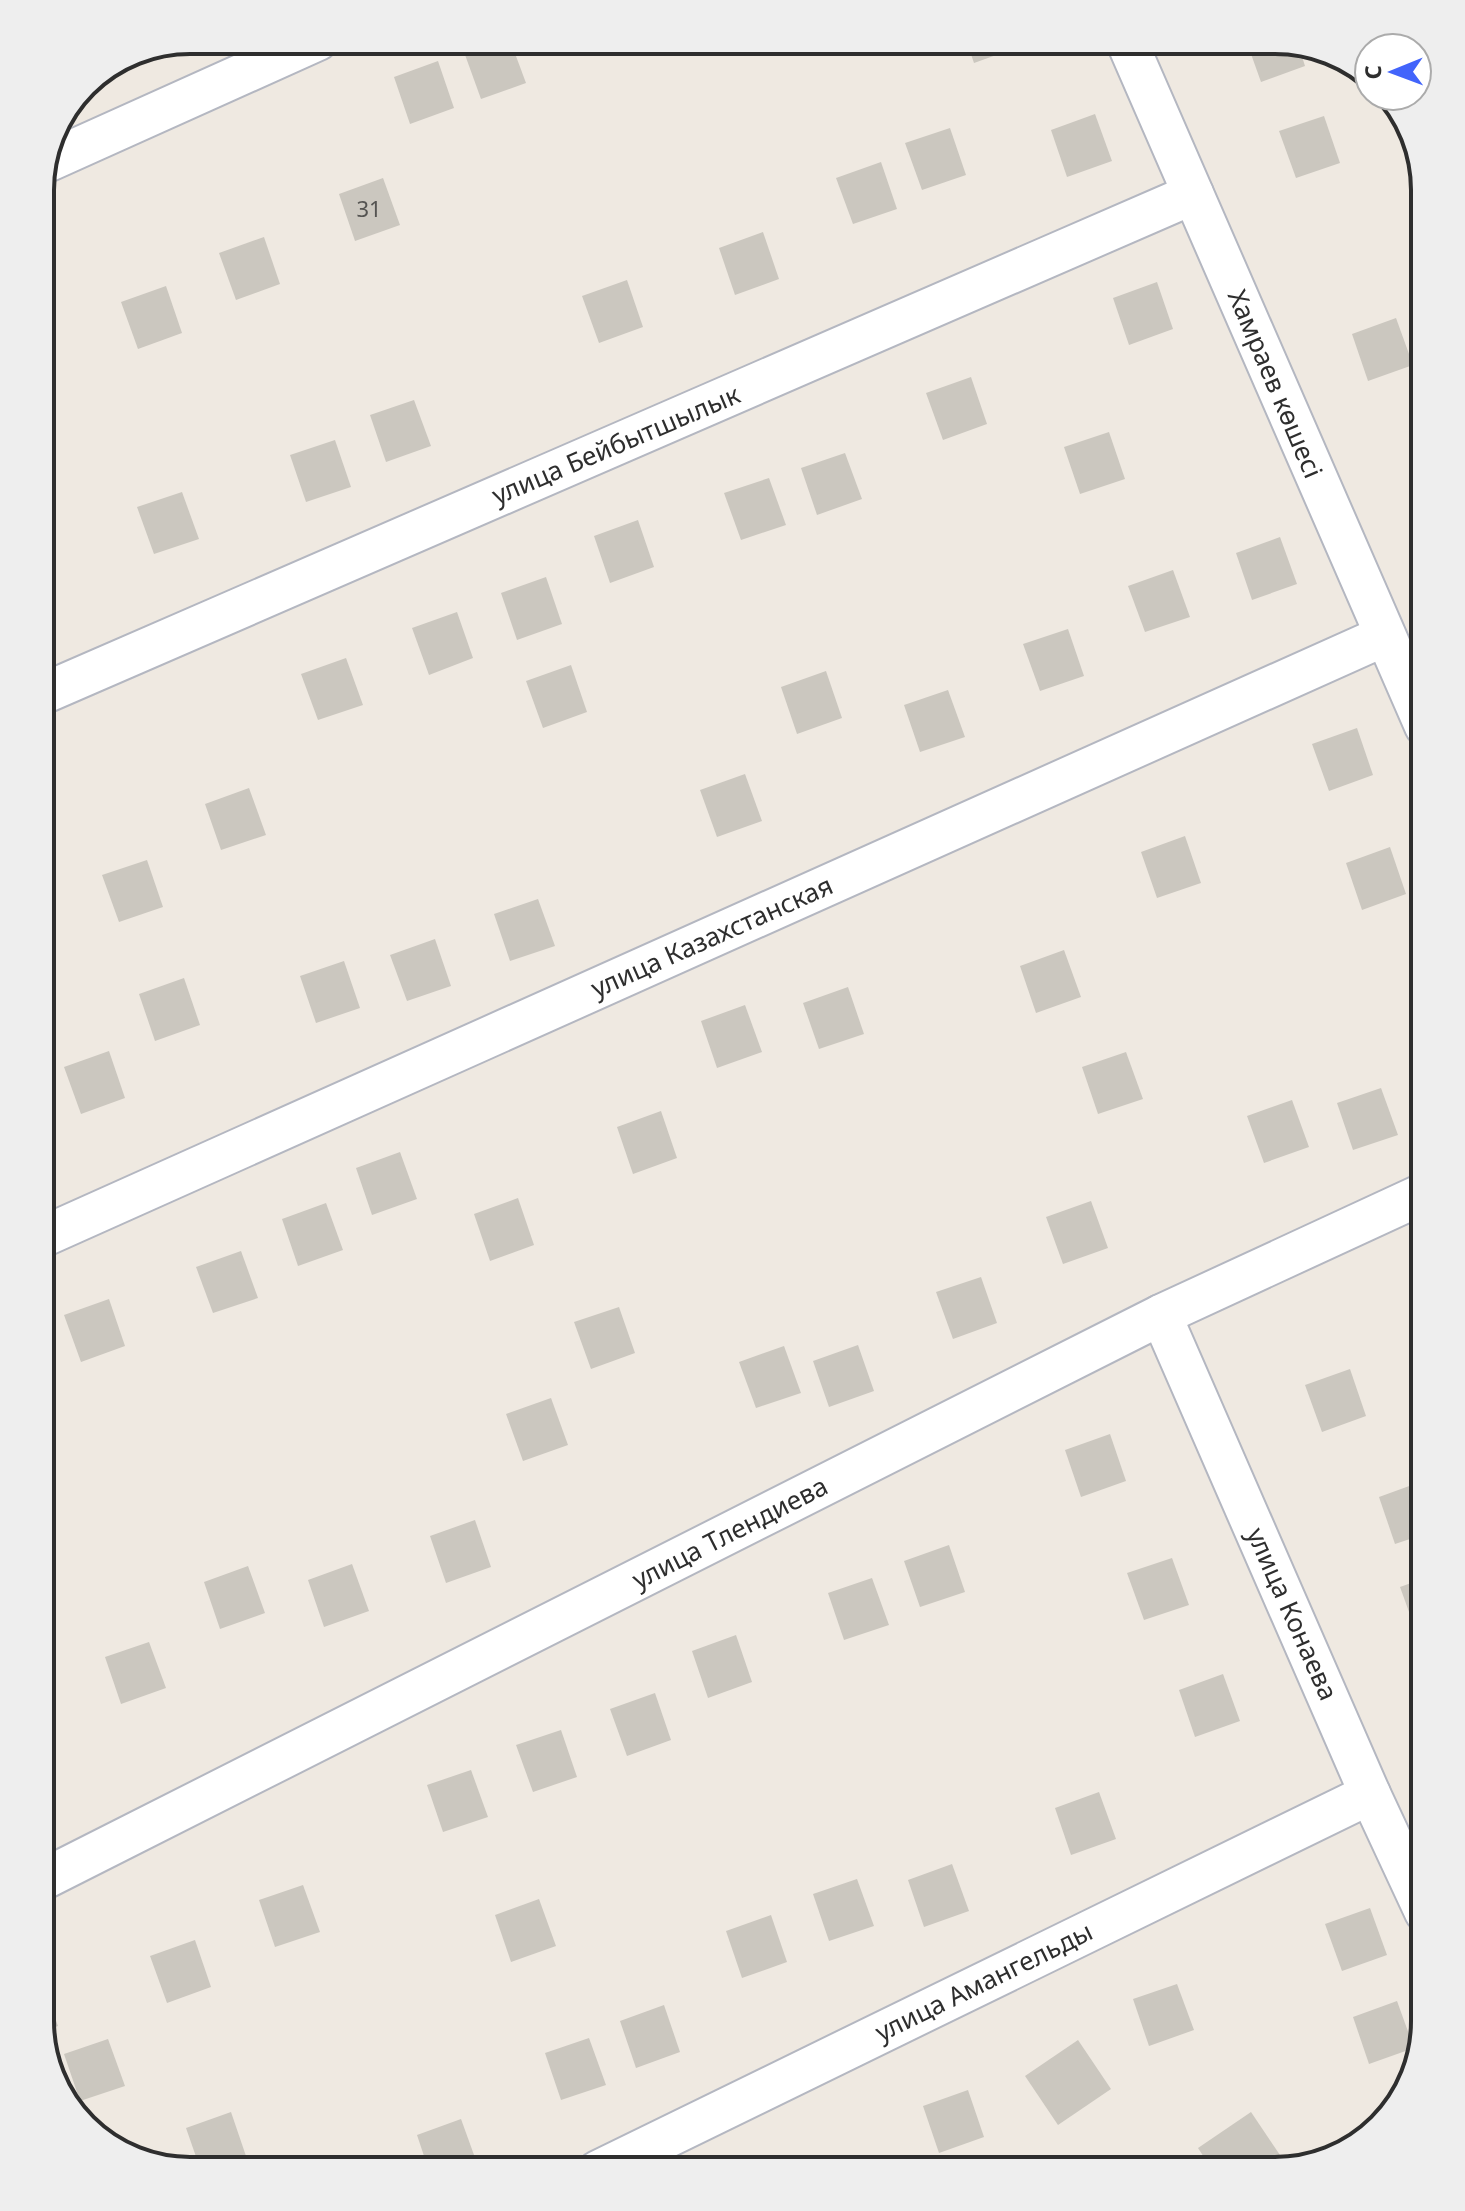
<svg xmlns="http://www.w3.org/2000/svg" width="1465" height="2211" font-family="'Noto Sans',sans-serif">
<style>
.building{fill:#cbc7bf}
.lines{fill:none;stroke-linecap:round;stroke-linejoin:round}
.minor-casing{stroke:#b4b7c1;stroke-width:44}
.minor{stroke:#fff;stroke-width:40}
.labels{text-anchor:middle;stroke-width:6;stroke-linejoin:round;paint-order:stroke}
.number-label{font-size:22px;fill:#555452}
.street-label{font-size:26px;fill:#2e2e2e;stroke:#fff}
.rim{fill:none;stroke:#2e2e2e;stroke-width:4}
</style>
<rect width="100%" height="100%" fill="#efe9e1"/>
<!-- building -->
<g class="building">
<path d="M 498,40 L 510,40 L 526,83 L 481,99 L 464,52 Z"/>
<path d="M 966,40 L 1016,40 L 1019,47 L 974,63 Z"/>
<path d="M 1246,40 L 1285,40 L 1298,44 L 1305,66 L 1261,82 Z"/>
<path d="M 438,61 L 454,108 L 410,124 L 394,77 Z"/>
<path d="M 1095,114 L 1112,161 L 1067,177 L 1051,130 Z"/>
<path d="M 1324,116 L 1340,163 L 1296,178 L 1279,131 Z"/>
<path d="M 950,128 L 966,175 L 922,190 L 905,143 Z"/>
<path d="M 881,162 L 897,209 L 853,224 L 836,178 Z"/>
<path d="M 383,178 L 400,225 L 355,241 L 339,194 Z"/>
<path d="M 763,232 L 779,279 L 735,295 L 719,248 Z"/>
<path d="M 264,237 L 280,284 L 236,300 L 219,253 Z"/>
<path d="M 627,280 L 643,327 L 599,343 L 582,296 Z"/>
<path d="M 1157,282 L 1173,329 L 1129,345 L 1113,298 Z"/>
<path d="M 166,286 L 182,333 L 138,349 L 121,302 Z"/>
<path d="M 1396,318 L 1413,365 L 1368,381 L 1352,334 Z"/>
<path d="M 971,377 L 987,424 L 943,440 L 926,393 Z"/>
<path d="M 414,400 L 431,446 L 386,462 L 370,415 Z"/>
<path d="M 1109,432 L 1125,479 L 1080,494 L 1064,447 Z"/>
<path d="M 335,440 L 351,487 L 306,502 L 290,455 Z"/>
<path d="M 845,453 L 862,499 L 817,515 L 801,468 Z"/>
<path d="M 769,478 L 786,525 L 741,540 L 724,493 Z"/>
<path d="M 1425,483 L 1425,519 L 1413,487 Z"/>
<path d="M 182,492 L 199,539 L 154,554 L 137,507 Z"/>
<path d="M 638,520 L 654,567 L 610,583 L 594,536 Z"/>
<path d="M 1280,537 L 1297,584 L 1252,600 L 1236,553 Z"/>
<path d="M 1173,570 L 1190,617 L 1145,632 L 1128,586 Z"/>
<path d="M 546,577 L 562,624 L 517,640 L 501,593 Z"/>
<path d="M 457,612 L 473,658 L 429,675 L 412,628 Z"/>
<path d="M 1068,629 L 1084,676 L 1040,691 L 1023,644 Z"/>
<path d="M 346,658 L 363,705 L 318,720 L 301,674 Z"/>
<path d="M 571,665 L 587,712 L 543,728 L 526,681 Z"/>
<path d="M 826,671 L 842,718 L 797,734 L 781,687 Z"/>
<path d="M 948,690 L 965,737 L 920,752 L 904,705 Z"/>
<path d="M 1357,728 L 1373,775 L 1329,791 L 1312,744 Z"/>
<path d="M 745,774 L 762,821 L 717,837 L 700,790 Z"/>
<path d="M 249,788 L 266,835 L 221,850 L 205,804 Z"/>
<path d="M 1185,836 L 1201,883 L 1157,898 L 1141,852 Z"/>
<path d="M 1390,847 L 1406,894 L 1362,910 L 1346,863 Z"/>
<path d="M 147,860 L 163,907 L 119,922 L 102,875 Z"/>
<path d="M 538,899 L 555,946 L 510,961 L 494,914 Z"/>
<path d="M 435,939 L 451,986 L 407,1001 L 390,955 Z"/>
<path d="M 1064,950 L 1081,997 L 1036,1013 L 1020,966 Z"/>
<path d="M 344,961 L 360,1008 L 316,1023 L 300,976 Z"/>
<path d="M 184,978 L 200,1025 L 155,1041 L 139,994 Z"/>
<path d="M 848,987 L 864,1034 L 819,1049 L 803,1003 Z"/>
<path d="M 745,1005 L 762,1052 L 717,1068 L 701,1021 Z"/>
<path d="M 109,1051 L 125,1098 L 81,1114 L 64,1067 Z"/>
<path d="M 1126,1052 L 1143,1099 L 1098,1114 L 1082,1067 Z"/>
<path d="M 1381,1088 L 1398,1135 L 1353,1150 L 1337,1103 Z"/>
<path d="M 1292,1100 L 1309,1147 L 1264,1163 L 1247,1116 Z"/>
<path d="M 661,1111 L 677,1158 L 633,1174 L 617,1127 Z"/>
<path d="M 400,1152 L 417,1199 L 372,1215 L 356,1168 Z"/>
<path d="M 518,1198 L 534,1245 L 490,1261 L 474,1214 Z"/>
<path d="M 1091,1201 L 1108,1248 L 1063,1264 L 1046,1217 Z"/>
<path d="M 326,1203 L 343,1250 L 298,1266 L 282,1219 Z"/>
<path d="M 241,1251 L 258,1298 L 213,1313 L 196,1267 Z"/>
<path d="M 981,1277 L 997,1323 L 953,1339 L 936,1292 Z"/>
<path d="M 109,1299 L 125,1346 L 81,1362 L 64,1315 Z"/>
<path d="M 619,1307 L 635,1353 L 591,1369 L 574,1322 Z"/>
<path d="M 858,1345 L 874,1391 L 829,1407 L 813,1361 Z"/>
<path d="M 784,1346 L 801,1393 L 756,1408 L 739,1362 Z"/>
<path d="M 1350,1369 L 1366,1416 L 1322,1432 L 1305,1385 Z"/>
<path d="M 551,1398 L 568,1445 L 523,1461 L 506,1414 Z"/>
<path d="M 1110,1434 L 1126,1481 L 1081,1497 L 1065,1450 Z"/>
<path d="M 1423,1481 L 1425,1534 L 1395,1544 L 1379,1497 Z"/>
<path d="M 475,1520 L 491,1567 L 446,1583 L 430,1536 Z"/>
<path d="M 949,1545 L 965,1592 L 920,1607 L 904,1561 Z"/>
<path d="M 1172,1558 L 1189,1605 L 1144,1620 L 1127,1573 Z"/>
<path d="M 352,1564 L 369,1611 L 324,1627 L 308,1580 Z"/>
<path d="M 248,1566 L 265,1613 L 220,1629 L 204,1582 Z"/>
<path d="M 872,1578 L 889,1625 L 844,1640 L 828,1593 Z"/>
<path d="M 1425,1578 L 1425,1631 L 1417,1634 L 1400,1587 Z"/>
<path d="M 736,1635 L 752,1682 L 708,1698 L 692,1651 Z"/>
<path d="M 149,1642 L 166,1688 L 121,1704 L 105,1657 Z"/>
<path d="M 1223,1674 L 1240,1721 L 1195,1737 L 1179,1690 Z"/>
<path d="M 655,1693 L 671,1740 L 627,1756 L 610,1709 Z"/>
<path d="M 40,1710 L 53,1745 L 40,1750 Z"/>
<path d="M 561,1730 L 577,1777 L 533,1792 L 516,1745 Z"/>
<path d="M 471,1770 L 488,1817 L 443,1832 L 427,1785 Z"/>
<path d="M 1099,1792 L 1116,1839 L 1071,1855 L 1055,1808 Z"/>
<path d="M 952,1864 L 969,1911 L 924,1927 L 908,1880 Z"/>
<path d="M 857,1879 L 874,1926 L 829,1941 L 813,1894 Z"/>
<path d="M 303,1885 L 320,1932 L 275,1947 L 259,1900 Z"/>
<path d="M 539,1899 L 556,1946 L 511,1962 L 495,1915 Z"/>
<path d="M 1370,1908 L 1387,1955 L 1342,1971 L 1325,1924 Z"/>
<path d="M 771,1915 L 787,1962 L 742,1978 L 726,1931 Z"/>
<path d="M 195,1940 L 211,1987 L 167,2003 L 150,1956 Z"/>
<path d="M 40,1977 L 58,2026 L 43,2031 L 40,2021 Z"/>
<path d="M 1177,1984 L 1194,2030 L 1149,2046 L 1133,1999 Z"/>
<path d="M 1397,2001 L 1414,2048 L 1369,2064 L 1353,2017 Z"/>
<path d="M 664,2005 L 680,2052 L 636,2068 L 620,2021 Z"/>
<path d="M 589,2038 L 606,2085 L 561,2100 L 545,2053 Z"/>
<path d="M 108,2039 L 125,2086 L 80,2101 L 64,2054 Z"/>
<path d="M 1078,2040 L 1111,2089 L 1058,2125 L 1025,2076 Z"/>
<path d="M 968,2090 L 984,2137 L 939,2153 L 923,2106 Z"/>
<path d="M 231,2112 L 247,2159 L 213,2171 L 201,2171 L 186,2128 Z"/>
<path d="M 1251,2112 L 1284,2161 L 1269,2171 L 1213,2171 L 1198,2148 Z"/>
<path d="M 461,2119 L 478,2166 L 463,2171 L 429,2171 L 417,2135 Z"/>
<path d="M 370,2155 L 376,2171 L 328,2171 L 328,2170 Z"/>
<path d="M 860,2156 L 871,2171 L 838,2171 Z"/>
</g>
<g class="lines">
<defs>
<g id="minor">
<path d="M 1126,40 L 1425,726"/>
<path d="M 49,161 L 318,40"/>
<path d="M 40,695 L 1193,194"/>
<path d="M 40,1238 L 1384,636"/>
<path d="M 1161,1315 L 1370,1794 L 1425,1912"/>
<path d="M 40,1881 L 1161,1315 L 1425,1193"/>
<path d="M 598,2171 L 1370,1794"/>
</g>
</defs>
<!-- minor casing -->
<use href="#minor" class="minor-casing"/>
<!-- minor -->
<use href="#minor" class="minor"/>
</g>
<g class="labels">
<!-- number labels -->
<g class="number-label">
<text x="369" y="217">31</text>
</g>
<!-- street labels -->
<g class="street-label">
<text transform="translate(1275 384) rotate(67)" y="9">Хамраев көшесі</text>
<text transform="translate(616 445) rotate(-23)" y="9">улица Бейбытшылык</text>
<text transform="translate(712 937) rotate(-24)" y="9">улица Казахстанская</text>
<text transform="translate(730 1533) rotate(-27)" y="9">улица Тлендиева</text>
<text transform="translate(1292 1614) rotate(66)" y="9">улица Конаева</text>
<text transform="translate(984 1982) rotate(-26)" y="9">улица Амангельды</text>
</g>
</g>
<!-- crop -->
<path d="M0 0H1465V2211H0ZM190 54H1275A136 136 0 0 1 1411 190V2021A136 136 0 0 1 1275 2157H190A136 136 0 0 1 54 2021V190A136 136 0 0 1 190 54Z" fill="#eee" fill-rule="evenodd"/>
<path class="rim" d="M190 54H1275A136 136 0 0 1 1411 190V2021A136 136 0 0 1 1275 2157H190A136 136 0 0 1 54 2021V190A136 136 0 0 1 190 54Z"/>
<!-- north arrow -->
<g transform="translate(1393 72) rotate(269)"><circle r="38" fill="#ffffff" stroke="#ababab" stroke-width="2"/>
<path d="M0-6L14 30L0 20L-14 30Z" fill="#4264fb"/>
<text y="-12" font-size="22" font-weight="bold" text-anchor="middle" fill="#2e2e2e">С</text>
</g>
</svg>
